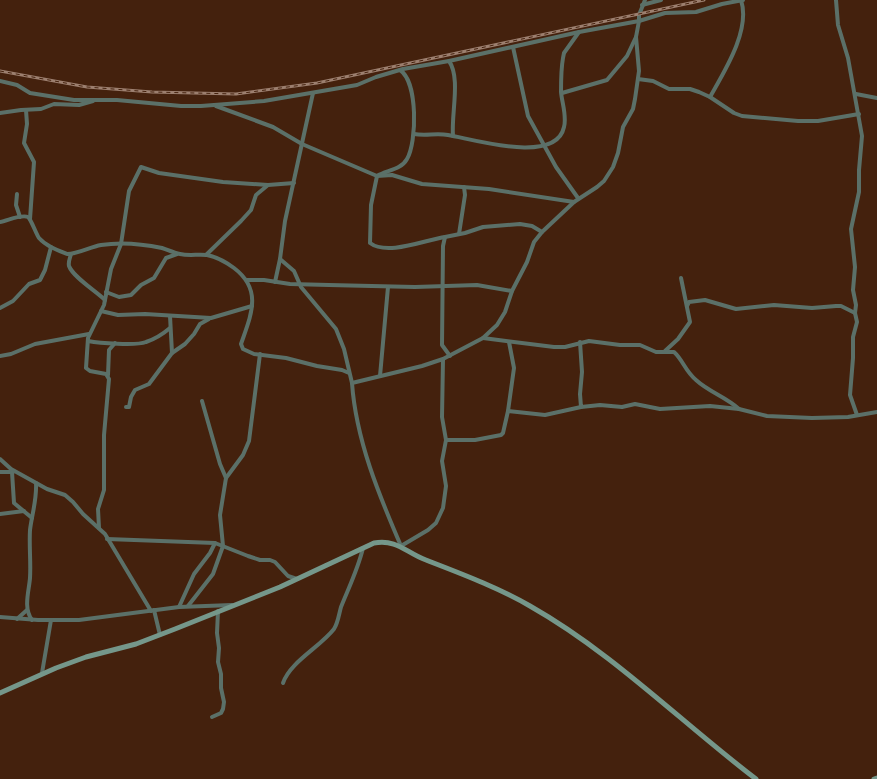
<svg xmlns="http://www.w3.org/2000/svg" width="877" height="779" font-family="'Source Sans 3',sans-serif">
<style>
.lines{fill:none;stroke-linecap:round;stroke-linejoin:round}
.street{stroke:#5b7068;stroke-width:4}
.secondary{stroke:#75978a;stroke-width:5}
.rail-casing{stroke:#9c7f6f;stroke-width:3}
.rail{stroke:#44210d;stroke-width:1;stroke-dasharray:4;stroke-linecap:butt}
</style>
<rect width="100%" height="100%" fill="#44210d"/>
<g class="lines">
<!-- street -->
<g class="street">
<path d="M 836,0 L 838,25 L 848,58 L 862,136 L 859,170 L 859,192 L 851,229 L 855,267 L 853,290 L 856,305 L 855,313"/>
<path d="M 642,5 L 661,0"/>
<path d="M 513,47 L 528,116 L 556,167 L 578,198"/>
<path d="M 449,61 C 461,78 451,114 453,136"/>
<path d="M 400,70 C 418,82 417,142 407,159 C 401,170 387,170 377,176 L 371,205 L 370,243 C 387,256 425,240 445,237"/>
<path d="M 638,79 L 653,81 L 669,89 L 690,89 L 699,92 L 710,97 L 734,113 L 742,116 L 798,121 L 818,121 L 859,114"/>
<path d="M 0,81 L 17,85 L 30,93 L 74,100 L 117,100 L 181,106 L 201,106 L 264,101 L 357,85 L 376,77 L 403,69 L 449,61 L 579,32 L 639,21 L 665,13 L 696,12 L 722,4 L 743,0"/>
<path d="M 562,93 L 607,80 L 627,56 L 636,37"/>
<path d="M 856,94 L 877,98"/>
<path d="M 710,97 C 724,72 751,30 741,0"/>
<path d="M 216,106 L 273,127 L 302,144 L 377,176 L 392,175 L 422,184 L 489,189 L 574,202"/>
<path d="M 26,110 L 27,124 L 24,143 L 34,162 L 30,219"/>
<path d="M 0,113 L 21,110 L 41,109 L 54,104 L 79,105 L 93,101"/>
<path d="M 414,134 C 425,136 437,133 448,135 C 473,139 556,165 564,127 C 567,116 562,103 561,92 C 561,81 561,69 563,58 L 564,53 L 579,32"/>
<path d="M 17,194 L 16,205 L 20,217"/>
<path d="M 0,222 C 7,221 21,214 28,217 C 31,219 36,234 39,238 C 46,246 57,250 67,254 C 78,254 90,247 101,245 C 120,242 143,244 162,248 C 168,250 174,253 180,254 C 189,256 198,254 207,255 C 217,257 226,262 234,268 C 263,290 251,315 241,344 L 243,349 L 254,354 L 286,358 L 317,366 L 342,370 L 349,373"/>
<path d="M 459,234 L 465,195 L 464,187"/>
<path d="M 71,254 C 70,258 68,262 69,266 C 73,277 96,291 105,300"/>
<path d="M 206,255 L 241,221 L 251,210 L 256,195 L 268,185"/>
<path d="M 280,259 L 294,271 L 301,287 L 336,329 L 344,349 L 352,383"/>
<path d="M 247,280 L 264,280 L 290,284 L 329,285 L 415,287 L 477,285 L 512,291"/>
<path d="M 275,282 L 280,259 L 285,221 L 313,93"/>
<path d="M 106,292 L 119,297 L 131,295 L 141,285 L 154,278 L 166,258 L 177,254"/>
<path d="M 687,306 L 689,302 L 705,300 L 736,309 L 774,305 L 812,308 L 836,306 L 841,306 L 855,313 L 857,322 L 853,337 L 853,358 L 850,395 L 857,415"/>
<path d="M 0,308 L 13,301 L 29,284 L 40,280 L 45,270 L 51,247"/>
<path d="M 101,311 L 118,315 L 145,314 L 211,318 L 252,306"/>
<path d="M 170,316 L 172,353"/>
<path d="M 483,338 L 554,347 L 565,347 L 589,341 L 620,345 L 640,345 L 656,352 L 674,352 C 683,360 685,371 696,380 C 709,392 726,397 739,409"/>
<path d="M 88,341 C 99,343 136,346 146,342 C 155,339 163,334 170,328"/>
<path d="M 580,342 L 582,372 L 580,394 L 581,407 L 600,405 L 622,407 L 635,404 L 660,409 L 710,406 L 739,409 L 767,416 L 812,418 L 848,417 L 877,412"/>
<path d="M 665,351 L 678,339 L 690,322 L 681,278"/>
<path d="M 0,356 L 11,354 L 35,344 L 89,334"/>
<path d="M 450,356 L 442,345 L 443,246 L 445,237 L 465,233 L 483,227 L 520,224 L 532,226 L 542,232"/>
<path d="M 443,359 L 442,417 L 446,440 L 442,461 L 446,486 L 443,508 L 436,523 L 428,530 L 401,546 C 379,495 356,440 352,383 L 422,366 L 443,359 L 483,338 L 497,325 L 505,312 L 512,291 L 527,262 L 534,242 L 542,232 L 574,202 L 597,187 L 604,181 L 613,167 L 618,153 L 623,127 L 633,109 L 635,99 L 639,71 L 636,37 L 639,21 L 639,15 L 645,0"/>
<path d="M 108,375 L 109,350 L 115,343"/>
<path d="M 380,376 L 388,287"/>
<path d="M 126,407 L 129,407 L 131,397 L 135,390 L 149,384 L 172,353 L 185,344 L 194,334 L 200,324 L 209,319"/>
<path d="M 508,411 L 514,368 L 509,342"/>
<path d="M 446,440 L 475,440 L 501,435 L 503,433 L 508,411 L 545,415 L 581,407"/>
<path d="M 0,459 L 11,469 L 47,489 L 65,495 L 73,502 L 83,514 L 105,534 L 151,611"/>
<path d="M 0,472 L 13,472"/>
<path d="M 12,472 L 14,503 L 32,518"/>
<path d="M 226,478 L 243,455 L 249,441 L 260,354"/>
<path d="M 0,514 L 24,511"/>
<path d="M 99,528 L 98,509 L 104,490 L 104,435 L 109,379 L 106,374 L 90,371 L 86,368 L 88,338 L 104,305 L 111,269 L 121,244 L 129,191 L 141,167 L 159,173 L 223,182 L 268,185 L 294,183"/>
<path d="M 107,539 L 215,543 L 248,556 L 260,560 L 270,560 L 275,562 L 288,576 L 297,579"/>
<path d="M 188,606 L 213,574 L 223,546 L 220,515 L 226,478 L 220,464 L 202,401"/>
<path d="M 179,607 L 194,574 L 210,553 L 215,543"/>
<path d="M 154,610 L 160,635"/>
<path d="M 0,617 L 38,620 L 79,620 L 179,607 L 232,605"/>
<path d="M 17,619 L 27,610"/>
<path d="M 32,620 C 23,608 29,591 30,578 C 31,562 29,546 30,530 C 32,514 37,499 36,483"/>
<path d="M 42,673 L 51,620"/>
<path d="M 283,683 C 290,662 320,647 334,629 C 338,623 339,614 341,607 C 349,587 358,569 363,548"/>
<path d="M 212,717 L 221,713 L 223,709 L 224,702 L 221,688 L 221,674 L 218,662 L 219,648 L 217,633 L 218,611"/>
</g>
<!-- secondary -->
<g class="secondary">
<path d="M 0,693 L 56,668 L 86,657 L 136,644 L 175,629 L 280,587 L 374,543 C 398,539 406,553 426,560 C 462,574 497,587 530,606 C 613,653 681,722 756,779"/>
<path d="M 874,779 L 877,778"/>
</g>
<defs>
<path id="rail" d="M 0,71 L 87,87 L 152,92 L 236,94 L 317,83 L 704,0"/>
</defs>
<!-- rail casing -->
<use href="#rail" class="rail-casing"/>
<!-- rail -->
<use href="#rail" class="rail"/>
</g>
</svg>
